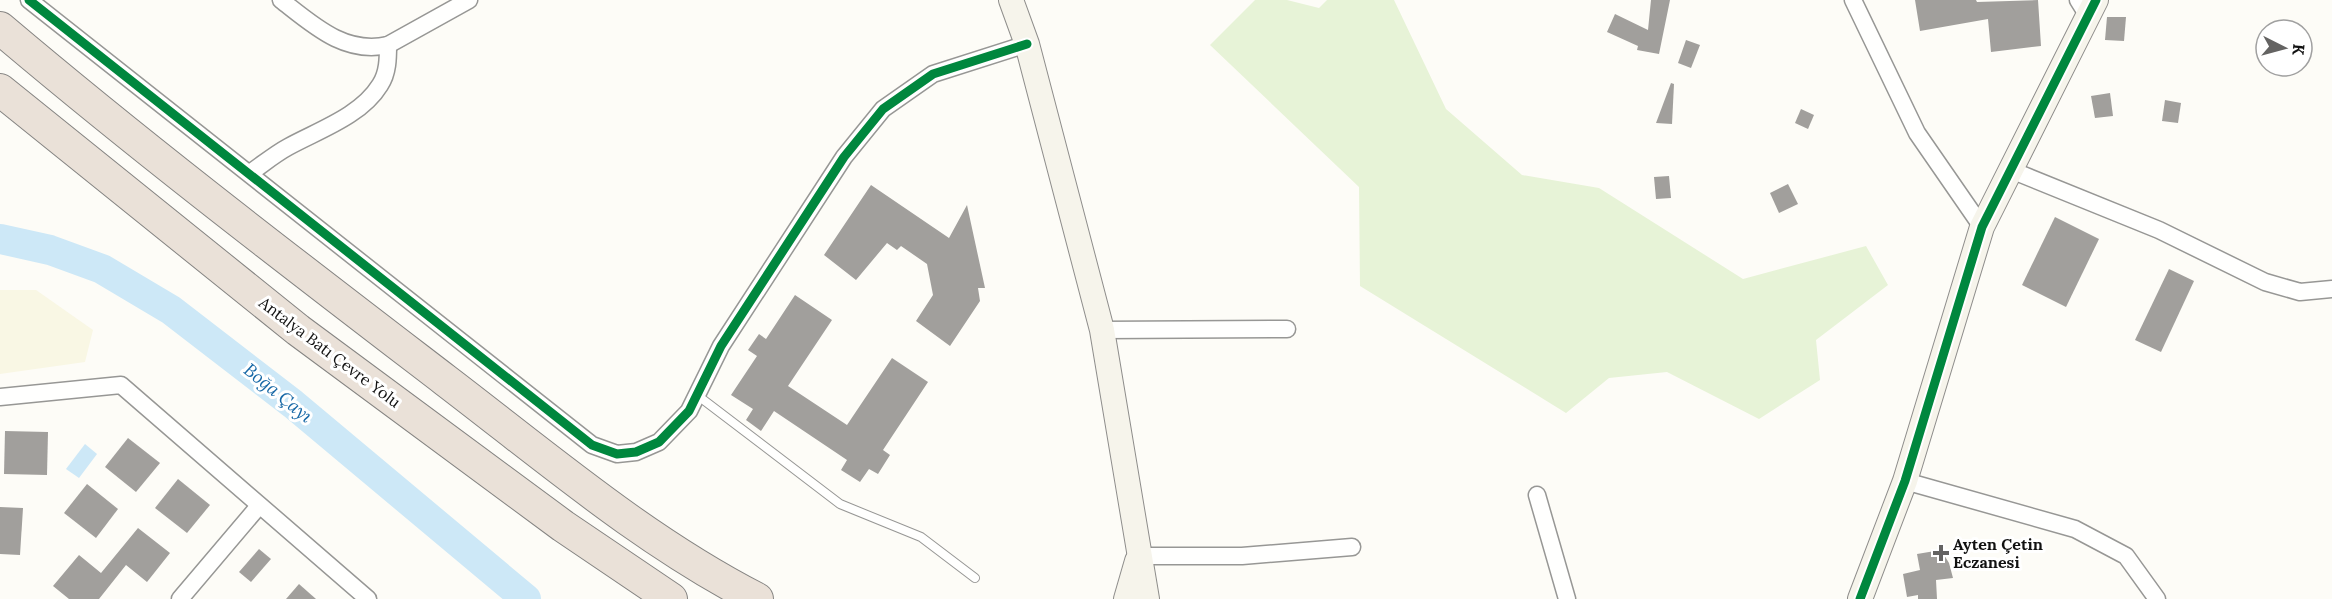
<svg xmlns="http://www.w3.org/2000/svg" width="2332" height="599" font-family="Lora,serif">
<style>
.farmland{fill:#f9f7e4}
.green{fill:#e7f3d7}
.water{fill:#cde8f7}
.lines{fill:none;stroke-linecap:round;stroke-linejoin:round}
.river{stroke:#cde8f7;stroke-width:30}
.building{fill:#a19f9c}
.lane-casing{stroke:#979795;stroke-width:10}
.street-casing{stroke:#979795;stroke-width:19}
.secondary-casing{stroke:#8e8d8b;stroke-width:26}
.highway-casing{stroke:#858482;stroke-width:34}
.lane{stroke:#fffffe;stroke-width:8}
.street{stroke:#fffffe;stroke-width:16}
.secondary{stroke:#f6f4eb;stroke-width:24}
.highway{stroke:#eae1d8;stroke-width:32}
.cycleway-casing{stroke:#fff;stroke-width:13}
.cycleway{stroke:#00873e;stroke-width:9}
.poi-dot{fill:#646362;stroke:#fff;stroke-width:2}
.labels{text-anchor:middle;stroke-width:6;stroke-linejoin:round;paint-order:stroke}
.street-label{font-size:16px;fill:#111;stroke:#fff}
.poi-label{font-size:16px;font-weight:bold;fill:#111;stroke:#fff;text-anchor:start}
.water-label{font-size:18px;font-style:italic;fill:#1768a6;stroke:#fff}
</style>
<rect width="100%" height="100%" fill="#fdfcf7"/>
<!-- farmland -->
<path class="farmland" d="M 0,290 L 36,290 L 93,330 L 85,362 L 0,374 Z"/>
<!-- green -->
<path class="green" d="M 1255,0 L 1287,0 L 1319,8 L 1327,0 L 1394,0 L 1446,109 L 1522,175 L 1599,188 L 1743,279 L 1866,246 L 1888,285 L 1816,340 L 1820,380 L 1759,419 L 1667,372 L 1609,378 L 1566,413 L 1360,286 L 1359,187 L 1210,45 Z"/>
<!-- water -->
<path class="water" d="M 85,444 L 97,454 L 79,478 L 66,469 Z"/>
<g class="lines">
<!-- river -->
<path class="river" d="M 0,239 L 50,250 L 102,269 L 171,310 L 293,404 L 526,599"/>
</g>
<!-- building -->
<g class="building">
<path d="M 1651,0 L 1670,0 L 1659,54 L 1637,50 L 1638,46 L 1607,32 L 1615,14 L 1648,30 Z"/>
<path d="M 1915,0 L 1976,0 L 1977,2 L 2038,0 L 2041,46 L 1991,52 L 1988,19 L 1920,31 Z"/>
<path d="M 2107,17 L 2126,17 L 2124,41 L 2105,40 Z"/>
<path d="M 1686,40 L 1700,45 L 1691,68 L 1678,63 Z"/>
<path d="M 1671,83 L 1674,84 L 1672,124 L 1656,123 Z"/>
<path d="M 2110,93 L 2113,116 L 2095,118 L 2091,96 Z"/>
<path d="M 2165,100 L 2181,103 L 2178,123 L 2162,121 Z"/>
<path d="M 1801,109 L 1814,115 L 1808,129 L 1795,123 Z"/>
<path d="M 1669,176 L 1671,198 L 1656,199 L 1654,177 Z"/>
<path d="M 1788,184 L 1798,204 L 1779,213 L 1770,193 Z"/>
<path d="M 871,185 L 949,238 L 967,205 L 985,288 L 978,288 L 980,301 L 950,346 L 916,321 L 933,295 L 927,264 L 901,246 L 897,250 L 887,243 L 856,280 L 824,255 Z"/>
<path d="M 2055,217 L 2099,239 L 2066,307 L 2022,285 Z"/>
<path d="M 2169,269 L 2194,281 L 2161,352 L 2135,340 Z"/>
<path d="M 795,295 L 832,320 L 788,386 L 847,425 L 892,358 L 928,382 L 883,450 L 890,455 L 878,474 L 869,469 L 860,482 L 841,470 L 847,460 L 774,411 L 761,431 L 746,420 L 753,409 L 731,395 L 757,356 L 748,350 L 759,334 L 766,339 Z"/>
<path d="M 5,431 L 48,432 L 47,475 L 4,474 Z"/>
<path d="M 128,438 L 160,463 L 136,492 L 105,467 Z"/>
<path d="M 178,479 L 210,505 L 187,533 L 155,508 Z"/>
<path d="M 87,484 L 118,509 L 96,538 L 64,513 Z"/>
<path d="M 0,507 L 23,508 L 20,555 L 0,554 Z"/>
<path d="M 138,528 L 170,553 L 147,582 L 126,565 L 99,599 L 69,599 L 53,586 L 79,555 L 101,573 Z"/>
<path d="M 259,549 L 271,559 L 251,582 L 239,572 Z"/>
<path d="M 1941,550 L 1949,563 L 1953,578 L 1936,580 L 1937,599 L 1918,599 L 1918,595 L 1907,597 L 1903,574 L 1920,570 L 1917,554 Z"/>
<path d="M 299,584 L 316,599 L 286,599 Z"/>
</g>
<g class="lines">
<defs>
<path id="lane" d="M 697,395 L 840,504 L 921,537 L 975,578"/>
<g id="street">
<path d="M 29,0 L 592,445 L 617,454 L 636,452 L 659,442 L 689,411 L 721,346 L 844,157 L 883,109 L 933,74 L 1027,44"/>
<path d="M 281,0 C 313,25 345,55 388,45 L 469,0"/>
<path d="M 1853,0 L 1917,133 L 1982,227"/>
<path d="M 2078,0 L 2088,16"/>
<path d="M 2011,170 L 2159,230 L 2265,282 L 2300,292 L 2332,289"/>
<path d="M 250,173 C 263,164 275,154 288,147 C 319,130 361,116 380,85 C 388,73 388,58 388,45"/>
<path d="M 1102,330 L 1287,329"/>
<path d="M 0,397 L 121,385 L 368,599"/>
<path d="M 1905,481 L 2075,529 L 2126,556 L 2157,599"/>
<path d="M 1537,495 L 1567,599"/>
<path d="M 1138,556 L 1242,556 L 1352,547"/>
<path d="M 180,599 L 258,507"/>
</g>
<g id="secondary">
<path d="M 1011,0 L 1027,44 L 1102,330 L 1147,599"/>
<path d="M 1126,599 L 1137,561"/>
<path d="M 1860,599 L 1905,481 L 1982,227 L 2096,0"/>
</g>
<g id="highway">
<path d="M 0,28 C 144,150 295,265 445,380 C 546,457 644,541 757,599"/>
<path d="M 0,90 L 298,330 L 563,526 L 671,599"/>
</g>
</defs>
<!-- lane casing -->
<use href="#lane" class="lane-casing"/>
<!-- street casing -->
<use href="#street" class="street-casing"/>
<!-- secondary casing -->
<use href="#secondary" class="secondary-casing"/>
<!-- highway casing -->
<use href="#highway" class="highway-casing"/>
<!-- lane -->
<use href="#lane" class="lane"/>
<!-- street -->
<use href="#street" class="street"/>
<!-- secondary -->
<use href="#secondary" class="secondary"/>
<!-- highway -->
<use href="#highway" class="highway"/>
<defs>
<g id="cycleway">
<path d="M 29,0 L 592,445 L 617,454 L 636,452 L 659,442 L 689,411 L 721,346 L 844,157 L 883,109 L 933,74 L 1027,44"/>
<path d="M 1860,599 L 1905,481 L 1982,227 L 2096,0"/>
</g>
</defs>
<!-- cycleway casing -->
<use href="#cycleway" class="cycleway-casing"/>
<!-- cycleway -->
<use href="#cycleway" class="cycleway"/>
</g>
<!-- markers -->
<path class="poi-dot" d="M1938 544h6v6h6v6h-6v6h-6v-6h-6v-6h6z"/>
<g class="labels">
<!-- street labels -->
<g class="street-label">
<text transform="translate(330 352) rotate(37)" y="6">Antalya Batı Çevre Yolu</text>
</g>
<!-- poi labels -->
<g class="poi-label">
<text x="1953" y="550">Ayten Çetin<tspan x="1953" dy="18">Eczanesi</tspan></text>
</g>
<!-- water labels -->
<g class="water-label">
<text transform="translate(278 393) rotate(39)" y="6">Boğa Çayı</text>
</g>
</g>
<!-- north arrow -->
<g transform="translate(2284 48) rotate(96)"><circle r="28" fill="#ffffff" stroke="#a0a0a0" stroke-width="1.5"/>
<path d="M0-4.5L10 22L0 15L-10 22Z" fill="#646362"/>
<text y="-9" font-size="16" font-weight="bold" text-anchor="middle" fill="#111111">K</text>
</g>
</svg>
